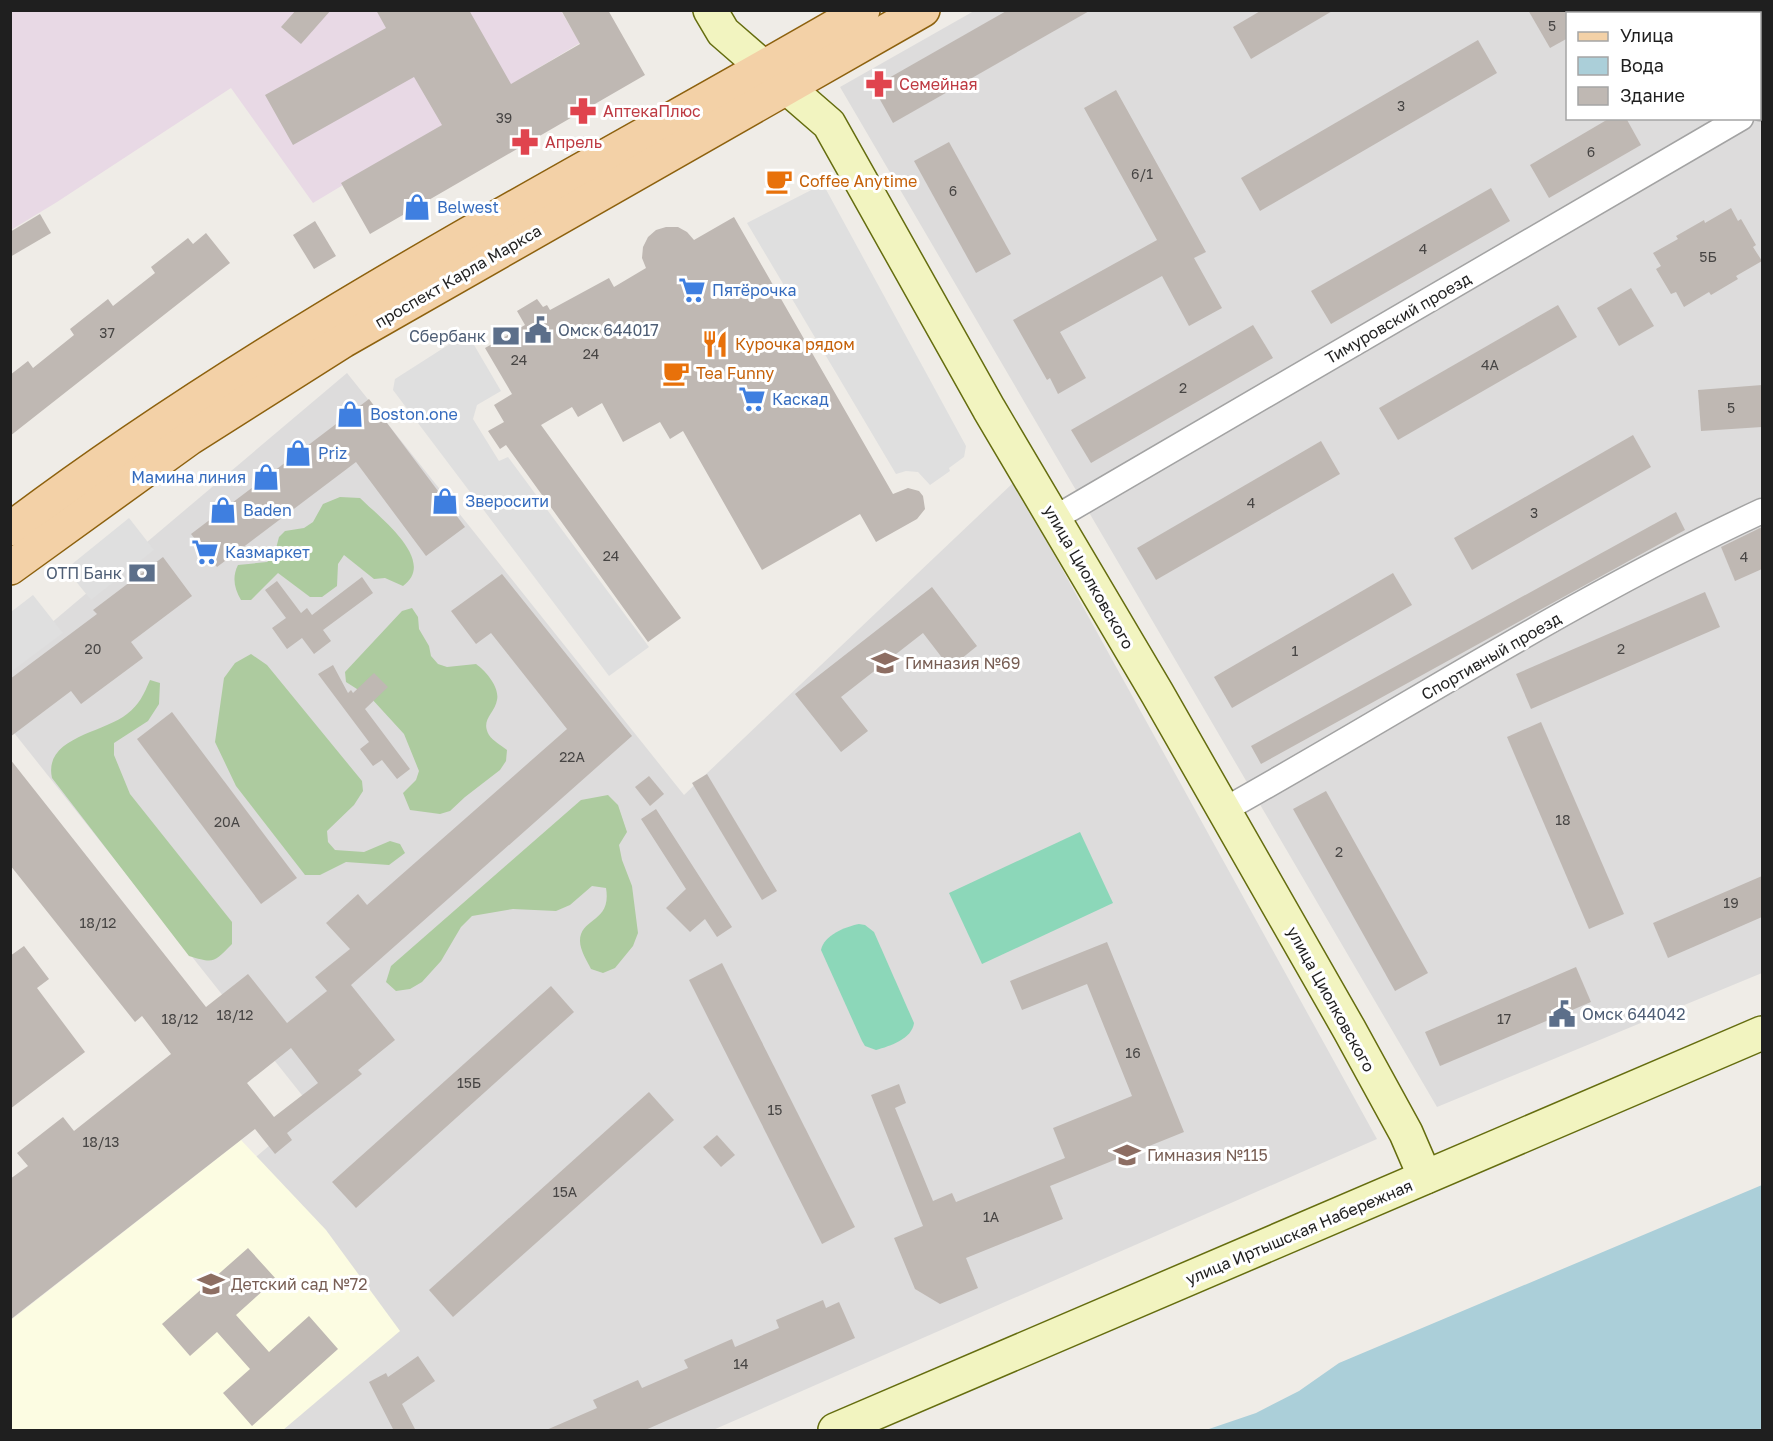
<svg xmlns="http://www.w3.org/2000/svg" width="1773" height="1441" font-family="'Golos Text',sans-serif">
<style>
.residential{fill:#dddcdc;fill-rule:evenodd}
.industrial{fill:#e8d9e5}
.education{fill:#fcfce2}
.forest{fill:#adcb9f}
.pitch{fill:#8cd7b9}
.parking{fill:#dfdfdf}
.water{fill:#abcfd9}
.building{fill:#bfb8b3;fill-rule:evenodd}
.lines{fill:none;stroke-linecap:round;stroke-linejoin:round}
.street-casing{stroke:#a3a3a3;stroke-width:27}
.secondary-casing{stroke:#656d0f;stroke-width:36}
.primary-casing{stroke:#8d610e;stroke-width:36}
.street{stroke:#fff;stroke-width:24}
.secondary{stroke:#f2f4c0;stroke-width:33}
.primary{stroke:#f3d1a7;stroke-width:33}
.labels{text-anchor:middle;stroke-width:6;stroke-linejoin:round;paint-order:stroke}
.number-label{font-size:14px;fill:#474544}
.health-label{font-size:16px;fill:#be3a42;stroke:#fff;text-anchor:start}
.food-label{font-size:16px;fill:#c56008;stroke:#fff;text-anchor:start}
.shop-label{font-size:16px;fill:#366cbe;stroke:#fff;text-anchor:start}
.street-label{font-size:16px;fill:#1f1f1f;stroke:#fff}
.service-label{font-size:16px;fill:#4e5e75;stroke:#fff;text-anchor:start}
.education-label{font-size:16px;fill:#785e54;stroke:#fff;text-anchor:start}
</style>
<rect width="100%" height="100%" fill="#efece7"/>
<!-- residential -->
<g class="residential">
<path d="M 974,11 L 1762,11 L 1762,973 L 1437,1107 L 840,87 ZM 1568,14 L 1760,14 L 1760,118 L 1568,118 Z"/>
<path d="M 347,373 L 684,795 L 1014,482 L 1377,1139 L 713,1430 L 11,1430 L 11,1363 L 313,1109 L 11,729 L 11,657 Z"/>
</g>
<!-- industrial -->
<path class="industrial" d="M 11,11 L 561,11 L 580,43 L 313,203 L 231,88 L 57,202 L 11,230 Z"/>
<!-- education -->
<path class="education" d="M 241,1140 L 326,1230 L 400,1331 L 283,1430 L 11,1430 L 11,1320 Z"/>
<!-- forest -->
<g class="forest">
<path d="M 340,497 L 360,498 C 379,517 438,561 403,586 L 385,578 L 374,579 L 344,555 L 338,564 L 337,586 L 322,597 L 310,597 L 278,573 L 251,600 L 241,600 C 234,588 232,577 238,565 L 267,562 L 274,556 L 279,537 L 285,531 L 304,528 L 313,522 L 323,504 Z"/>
<path d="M 412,608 L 418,617 L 419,629 L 429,646 L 431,656 L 438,664 L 447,667 L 476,664 C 485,670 500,687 497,700 C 495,713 480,720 489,735 C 493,741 501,745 507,750 L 506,761 L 500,770 L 465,797 L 450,811 L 440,814 L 410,810 L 403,793 L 416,780 L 419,771 L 404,734 L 371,698 L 346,682 L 345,672 L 402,611 Z"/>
<path d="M 251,654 L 267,665 L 362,781 L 363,791 L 354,805 L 327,831 L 328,842 L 335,850 L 364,852 L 390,841 L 400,844 L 405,853 L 389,865 L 346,862 L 320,875 L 305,875 L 236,786 L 215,742 L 224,678 L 235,663 Z"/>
<path d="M 150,680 L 160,683 L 159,704 L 148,721 L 114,743 L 114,755 L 130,794 L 232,922 L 232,944 C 214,962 215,964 189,956 L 52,778 C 43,737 104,733 127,714 C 139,705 144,694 150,680 Z"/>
<path d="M 608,795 L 618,805 L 627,832 L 619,845 L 622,860 L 632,886 L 638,933 L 633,946 L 615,968 L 603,973 L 591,969 C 587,961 580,950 580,941 C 580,917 612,923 606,888 L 592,886 L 570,905 L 556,911 L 513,909 L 472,916 L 461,927 L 441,961 L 422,982 L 410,989 L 396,991 L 386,982 L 391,966 L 581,800 Z"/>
</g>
<!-- pitch -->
<g class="pitch">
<path d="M 1080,832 L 1113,903 L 982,964 L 949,893 Z"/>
<path d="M 859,924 L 865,925 L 874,932 L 914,1023 C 912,1039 890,1046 876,1050 L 865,1046 L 862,1041 L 821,950 C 824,935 845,927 859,924 Z"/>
</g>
<!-- parking -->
<g class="parking">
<path d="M 823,184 L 966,446 L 964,457 L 949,468 L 950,471 L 930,485 L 918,472 L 906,471 L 896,474 L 747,223 Z"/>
<path d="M 467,333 L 501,391 L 477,405 L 473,419 L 499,461 L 508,457 L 649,647 L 609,676 L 393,390 L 395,379 Z"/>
<path d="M 129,518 L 154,550 L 91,600 L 66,569 Z"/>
<path d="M 33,595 L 63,633 L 11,672 L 11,612 Z"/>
</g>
<!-- water -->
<path class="water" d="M 1762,1185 L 1762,1430 L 1206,1430 L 1256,1413 L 1299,1391 L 1339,1363 Z"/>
<!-- building -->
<g class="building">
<path d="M 296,10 L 331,10 L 301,44 L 281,27 Z"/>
<path d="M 376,10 L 469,10 L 511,84 L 580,44 L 561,10 L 608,10 L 645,75 L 370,234 L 341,183 L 442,125 L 414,77 L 293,145 L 265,95 L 386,28 Z"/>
<path d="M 1008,10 L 1091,10 L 893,123 L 873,87 Z"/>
<path d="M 1262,10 L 1334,10 L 1251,59 L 1233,27 Z"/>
<path d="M 1528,10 L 1568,10 L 1568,38 L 1550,48 Z"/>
<path d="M 1478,40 L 1497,73 L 1260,211 L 1241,178 Z"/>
<path d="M 1116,90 L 1206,252 L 1194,258 L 1222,308 L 1189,326 L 1162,276 L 1060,332 L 1086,378 L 1058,394 L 1050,378 L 1047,380 L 1013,320 L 1157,240 L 1084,108 Z"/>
<path d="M 1610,118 L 1626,118 L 1641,145 L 1549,198 L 1530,165 Z"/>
<path d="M 949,142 L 1011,254 L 976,273 L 914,161 Z"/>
<path d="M 1491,188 L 1510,221 L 1331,324 L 1311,291 Z"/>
<path d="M 1731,208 L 1738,221 L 1741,219 L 1756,245 L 1753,247 L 1762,261 L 1736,276 L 1738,279 L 1711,295 L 1709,292 L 1684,307 L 1676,292 L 1671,294 L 1656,269 L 1661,266 L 1653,253 L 1678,239 L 1676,236 L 1704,220 L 1705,223 Z"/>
<path d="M 40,214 L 51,233 L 10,257 L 10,232 Z"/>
<path d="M 734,217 L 893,494 L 908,488 L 919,491 L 923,496 L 925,509 L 917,519 L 876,542 L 860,514 L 762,570 L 683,431 L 670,439 L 660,422 L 623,442 L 602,403 L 578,417 L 572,407 L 541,425 L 681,618 L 648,642 L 506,445 L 500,449 L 488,431 L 504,422 L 494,405 L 512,394 L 485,348 L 525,325 L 517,311 L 537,299 L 543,307 L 547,305 L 550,310 L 609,278 L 614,287 L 646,268 L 642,258 L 643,247 L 648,237 L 656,230 L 666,227 L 678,227 L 687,232 L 694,240 Z"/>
<path d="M 315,221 L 336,256 L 314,269 L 293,235 Z"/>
<path d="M 206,233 L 230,263 L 10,436 L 10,375 L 28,361 L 33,368 L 74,335 L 70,329 L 108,299 L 113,306 L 155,273 L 151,267 L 188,238 L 193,244 Z"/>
<path d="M 1631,288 L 1654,326 L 1619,346 L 1597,308 Z"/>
<path d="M 1558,305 L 1577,337 L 1398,440 L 1379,408 Z"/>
<path d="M 1253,325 L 1273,358 L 1091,463 L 1071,430 Z"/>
<path d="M 1762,385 L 1762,427 L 1701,431 L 1698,390 Z"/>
<path d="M 369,399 L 465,527 L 426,556 L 356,462 L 217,567 L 191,534 Z"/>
<path d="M 1633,435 L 1651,467 L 1472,570 L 1454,538 Z"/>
<path d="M 1321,441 L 1340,474 L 1156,580 L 1137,548 Z"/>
<path d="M 1676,512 L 1685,530 L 1261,764 L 1251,746 Z"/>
<path d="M 1762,527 L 1762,569 L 1735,581 L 1721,547 Z"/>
<path d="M 163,557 L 192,596 L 131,642 L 143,658 L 81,704 L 71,691 L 10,737 L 10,679 L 97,614 L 93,610 Z"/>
<path d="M 1393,573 L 1412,605 L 1232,708 L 1214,677 Z"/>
<path d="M 502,574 L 632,736 L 351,985 L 395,1040 L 358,1070 L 362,1074 L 287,1133 L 292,1140 L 275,1154 L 255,1129 L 10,1320 L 10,1179 L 28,1166 L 17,1153 L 63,1117 L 74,1131 L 171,1054 L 142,1016 L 135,1022 L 10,865 L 10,759 L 206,1007 L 248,974 L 287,1023 L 327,991 L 315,977 L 350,949 L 326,923 L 358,894 L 367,905 L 567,729 L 491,633 L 476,644 L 451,611 ZM 291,1048 L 318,1083 L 274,1117 L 247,1083 Z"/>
<path d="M 362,577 L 373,593 L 323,630 L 331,641 L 314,654 L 302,638 L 287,649 L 272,628 L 286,618 L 265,590 L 277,581 L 301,613 L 307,608 L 312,615 Z"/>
<path d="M 932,587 L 977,646 L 950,668 L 923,633 L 841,697 L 868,731 L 841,752 L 795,694 Z"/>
<path d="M 1705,592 L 1720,627 L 1531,709 L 1516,674 Z"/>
<path d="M 333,665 L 348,693 L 351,690 L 353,693 L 374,673 L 388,687 L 365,709 L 410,769 L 397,779 L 382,760 L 373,766 L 360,749 L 369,742 L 318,674 Z"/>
<path d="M 172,712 L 297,878 L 261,904 L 137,739 Z"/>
<path d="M 1541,722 L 1624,914 L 1589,929 L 1507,737 Z"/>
<path d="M 707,774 L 777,891 L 762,900 L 692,783 Z"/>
<path d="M 649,776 L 664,794 L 650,806 L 635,787 Z"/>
<path d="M 1326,791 L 1428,973 L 1395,991 L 1293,809 Z"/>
<path d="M 656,809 L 732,927 L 717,937 L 705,919 L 690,932 L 666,908 L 686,889 L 641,819 Z"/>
<path d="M 1762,876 L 1762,917 L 1668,958 L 1653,923 Z"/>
<path d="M 1107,942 L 1184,1132 L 1050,1186 L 1063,1219 L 966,1258 L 978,1288 L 940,1304 L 915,1289 L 894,1238 L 923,1226 L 871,1095 L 899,1084 L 906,1103 L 895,1108 L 933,1201 L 952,1193 L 956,1202 L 1065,1158 L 1053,1128 L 1132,1096 L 1087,984 L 1022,1010 L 1010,981 Z"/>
<path d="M 24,946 L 49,979 L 37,988 L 85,1052 L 10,1109 L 10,956 Z"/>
<path d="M 722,963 L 855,1227 L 822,1244 L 689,980 Z"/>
<path d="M 1576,967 L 1591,1002 L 1440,1066 L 1425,1032 Z"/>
<path d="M 551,986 L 574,1012 L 356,1208 L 332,1182 Z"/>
<path d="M 649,1092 L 674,1120 L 453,1317 L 429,1290 Z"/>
<path d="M 717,1135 L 735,1155 L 721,1167 L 703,1147 Z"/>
<path d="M 248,1248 L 276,1279 L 236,1315 L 269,1352 L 309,1316 L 338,1349 L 252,1426 L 223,1393 L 250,1369 L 217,1332 L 190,1356 L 162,1324 Z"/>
<path d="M 823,1300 L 826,1308 L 839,1302 L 855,1338 L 643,1431 L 544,1431 L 597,1408 L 593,1400 L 638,1380 L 642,1388 L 688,1368 L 684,1360 L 732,1339 L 735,1347 L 779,1328 L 776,1320 Z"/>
<path d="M 418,1356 L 435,1381 L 402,1404 L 416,1431 L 394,1431 L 369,1382 L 386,1373 L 388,1377 Z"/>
</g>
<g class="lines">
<defs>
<g id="street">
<path d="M 1760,108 L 1762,106"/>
<path d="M 1055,518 L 1741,118"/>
<path d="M 1224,810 C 1403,710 1576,597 1762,511"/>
</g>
<g id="secondary">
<path d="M 710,10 L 723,32 L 829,124 L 989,409 L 1157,693 L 1349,1029 L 1406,1133 L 1425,1177"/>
<path d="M 835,1430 L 1762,1033"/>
</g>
<g id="primary">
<path d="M 10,529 C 276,328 576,177 863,10"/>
<path d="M 10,568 L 190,438 L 343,341 L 923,10"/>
</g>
</defs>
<!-- street casing -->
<use href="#street" class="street-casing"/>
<!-- secondary casing -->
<use href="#secondary" class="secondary-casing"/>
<!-- primary casing -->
<use href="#primary" class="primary-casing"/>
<!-- street -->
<use href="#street" class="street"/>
<!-- secondary -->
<use href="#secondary" class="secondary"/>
<!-- primary -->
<use href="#primary" class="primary"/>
</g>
<!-- icons -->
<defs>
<symbol id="pharmacy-bare" viewBox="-9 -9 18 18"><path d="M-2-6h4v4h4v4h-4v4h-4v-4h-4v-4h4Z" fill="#e0444e" stroke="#fff" stroke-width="2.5" paint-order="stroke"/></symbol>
<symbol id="cafe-bare" viewBox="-9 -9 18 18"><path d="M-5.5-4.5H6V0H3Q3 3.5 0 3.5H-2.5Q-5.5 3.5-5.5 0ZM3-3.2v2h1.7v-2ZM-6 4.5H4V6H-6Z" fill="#e8710a" stroke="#fff" stroke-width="2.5" paint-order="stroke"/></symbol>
<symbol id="shop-bare" viewBox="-9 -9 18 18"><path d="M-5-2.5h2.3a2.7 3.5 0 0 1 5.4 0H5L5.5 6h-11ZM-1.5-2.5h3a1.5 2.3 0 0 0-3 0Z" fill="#3f7fe0" stroke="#fff" stroke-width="2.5" paint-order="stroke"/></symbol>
<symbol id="supermarket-bare" viewBox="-9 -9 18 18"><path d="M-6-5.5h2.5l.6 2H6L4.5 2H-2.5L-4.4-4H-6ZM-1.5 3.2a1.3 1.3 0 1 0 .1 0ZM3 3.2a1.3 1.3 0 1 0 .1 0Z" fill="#3f7fe0" stroke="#fff" stroke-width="2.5" paint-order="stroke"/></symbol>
<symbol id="civic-bare" viewBox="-9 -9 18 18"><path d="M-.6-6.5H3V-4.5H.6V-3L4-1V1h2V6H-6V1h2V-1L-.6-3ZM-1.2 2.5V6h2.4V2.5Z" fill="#5c6f8a" stroke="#fff" stroke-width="2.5" paint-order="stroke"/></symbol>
<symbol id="bank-bare" viewBox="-9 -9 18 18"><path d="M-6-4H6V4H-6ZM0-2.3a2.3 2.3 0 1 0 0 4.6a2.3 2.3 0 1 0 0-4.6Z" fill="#5c6f8a" stroke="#fff" stroke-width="2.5" paint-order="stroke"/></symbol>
<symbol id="restaurant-bare" viewBox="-9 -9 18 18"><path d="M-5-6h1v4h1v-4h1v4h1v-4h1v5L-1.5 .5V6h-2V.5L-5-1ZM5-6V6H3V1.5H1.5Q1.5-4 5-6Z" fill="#e8710a" stroke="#fff" stroke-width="2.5" paint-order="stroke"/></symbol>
<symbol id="school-bare" viewBox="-9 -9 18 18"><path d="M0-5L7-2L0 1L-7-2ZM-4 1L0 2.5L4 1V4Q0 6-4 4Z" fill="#8d6e63" stroke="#fff" stroke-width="2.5" paint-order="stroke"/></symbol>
</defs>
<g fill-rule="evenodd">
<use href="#pharmacy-bare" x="860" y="65" width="38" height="38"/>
<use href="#pharmacy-bare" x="564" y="92" width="38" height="38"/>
<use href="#pharmacy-bare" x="506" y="123" width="38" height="38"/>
<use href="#cafe-bare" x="760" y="162" width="38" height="38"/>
<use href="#shop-bare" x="398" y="188" width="38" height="38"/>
<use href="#supermarket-bare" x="673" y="271" width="38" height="38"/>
<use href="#civic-bare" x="519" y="311" width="38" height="38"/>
<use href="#bank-bare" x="487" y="317" width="38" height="38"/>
<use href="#restaurant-bare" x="696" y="325" width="38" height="38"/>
<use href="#cafe-bare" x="657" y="354" width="38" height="38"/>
<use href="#supermarket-bare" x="733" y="380" width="38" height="38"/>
<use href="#shop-bare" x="331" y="395" width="38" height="38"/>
<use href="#shop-bare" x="279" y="434" width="38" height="38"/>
<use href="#shop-bare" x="247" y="458" width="38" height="38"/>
<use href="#shop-bare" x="426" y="482" width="38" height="38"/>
<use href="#shop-bare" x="204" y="491" width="38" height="38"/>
<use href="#supermarket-bare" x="186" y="533" width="38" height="38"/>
<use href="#bank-bare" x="123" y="554" width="38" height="38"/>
<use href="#school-bare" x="866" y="644" width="38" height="38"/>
<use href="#civic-bare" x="1543" y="995" width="38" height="38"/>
<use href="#school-bare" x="1108" y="1136" width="38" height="38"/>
<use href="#school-bare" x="192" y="1265" width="38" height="38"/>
</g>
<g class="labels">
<!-- number labels -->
<g class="number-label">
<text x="1552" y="31">5</text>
<text x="1401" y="111">3</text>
<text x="504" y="123">39</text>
<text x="1591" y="157">6</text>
<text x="1142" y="179">6/1</text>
<text x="953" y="196">6</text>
<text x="1423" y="254">4</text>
<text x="1708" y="262">5Б</text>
<text x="107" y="338">37</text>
<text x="591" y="359">24</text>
<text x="519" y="365">24</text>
<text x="1490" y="370">4А</text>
<text x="1183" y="393">2</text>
<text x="1731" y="413">5</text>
<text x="1251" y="508">4</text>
<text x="1534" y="518">3</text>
<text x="611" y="561">24</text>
<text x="1744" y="562">4</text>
<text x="93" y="654">20</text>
<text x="1621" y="654">2</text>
<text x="1295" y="656">1</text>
<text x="572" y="762">22А</text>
<text x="1563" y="825">18</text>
<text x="227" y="827">20А</text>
<text x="1339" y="857">2</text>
<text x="1731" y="908">19</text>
<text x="98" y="928">18/12</text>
<text x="235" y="1020">18/12</text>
<text x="180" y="1024">18/12</text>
<text x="1504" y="1024">17</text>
<text x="1133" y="1058">16</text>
<text x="469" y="1088">15Б</text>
<text x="775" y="1115">15</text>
<text x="101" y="1147">18/13</text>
<text x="565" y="1197">15А</text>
<text x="991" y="1222">1А</text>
<text x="741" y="1369">14</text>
</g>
<!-- health labels -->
<g class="health-label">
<text x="899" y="90">Семейная</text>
<text x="603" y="117">АптекаПлюс</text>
<text x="545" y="148">Апрель</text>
</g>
<!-- food labels -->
<g class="food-label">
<text x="799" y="187">Coffee Anytime</text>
<text x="735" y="350">Курочка рядом</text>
<text x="696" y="379">Tea Funny</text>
</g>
<!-- shop labels -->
<g class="shop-label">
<text x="437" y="213">Belwest</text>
<text x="712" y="296">Пятёрочка</text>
<text x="772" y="405">Каскад</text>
<text x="370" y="420">Boston.one</text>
<text x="318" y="459">Priz</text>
<text x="246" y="483" text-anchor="end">Мамина линия</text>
<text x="465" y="507">Зверосити</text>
<text x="243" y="516">Baden</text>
<text x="225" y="558">Казмаркет</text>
</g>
<!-- street labels -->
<g class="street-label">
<text transform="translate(458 276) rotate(-30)" y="6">проспект Карла Маркса</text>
<text transform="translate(1398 318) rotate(-30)" y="6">Тимуровский проезд</text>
<text transform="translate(1089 577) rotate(60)" y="6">улица Циолковского</text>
<text transform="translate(1491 656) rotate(-30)" y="6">Спортивный проезд</text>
<text transform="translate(1331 999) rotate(61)" y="6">улица Циолковского</text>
<text transform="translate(1299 1232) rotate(-23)" y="6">улица Иртышская Набережная</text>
</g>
<!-- service labels -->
<g class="service-label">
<text x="558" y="336">Омск 644017</text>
<text x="486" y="342" text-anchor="end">Сбербанк</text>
<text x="122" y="579" text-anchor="end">ОТП Банк</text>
<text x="1582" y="1020">Омск 644042</text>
</g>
<!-- education labels -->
<g class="education-label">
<text x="905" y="669">Гимназия №69</text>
<text x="1147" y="1161">Гимназия №115</text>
<text x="231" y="1290">Детский сад №72</text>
</g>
</g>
<!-- border -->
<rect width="1773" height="1441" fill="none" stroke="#1f1f1f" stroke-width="24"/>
<!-- legend -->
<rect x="1566" y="12" width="195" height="108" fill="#ffffff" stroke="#a5a5a5" stroke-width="1.5"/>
<rect x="1578" y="32" width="30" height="9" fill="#f3d1a7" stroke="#a5a5a5" stroke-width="1.5"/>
<text x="1620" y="42" font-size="18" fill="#1f1f1f">Улица</text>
<rect x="1578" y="57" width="30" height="18" fill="#abcfd9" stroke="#a5a5a5" stroke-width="1.5"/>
<text x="1620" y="72" font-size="18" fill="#1f1f1f">Вода</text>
<rect x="1578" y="87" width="30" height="18" fill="#bfb8b3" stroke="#a5a5a5" stroke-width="1.5"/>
<text x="1620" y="102" font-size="18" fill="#1f1f1f">Здание</text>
</svg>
